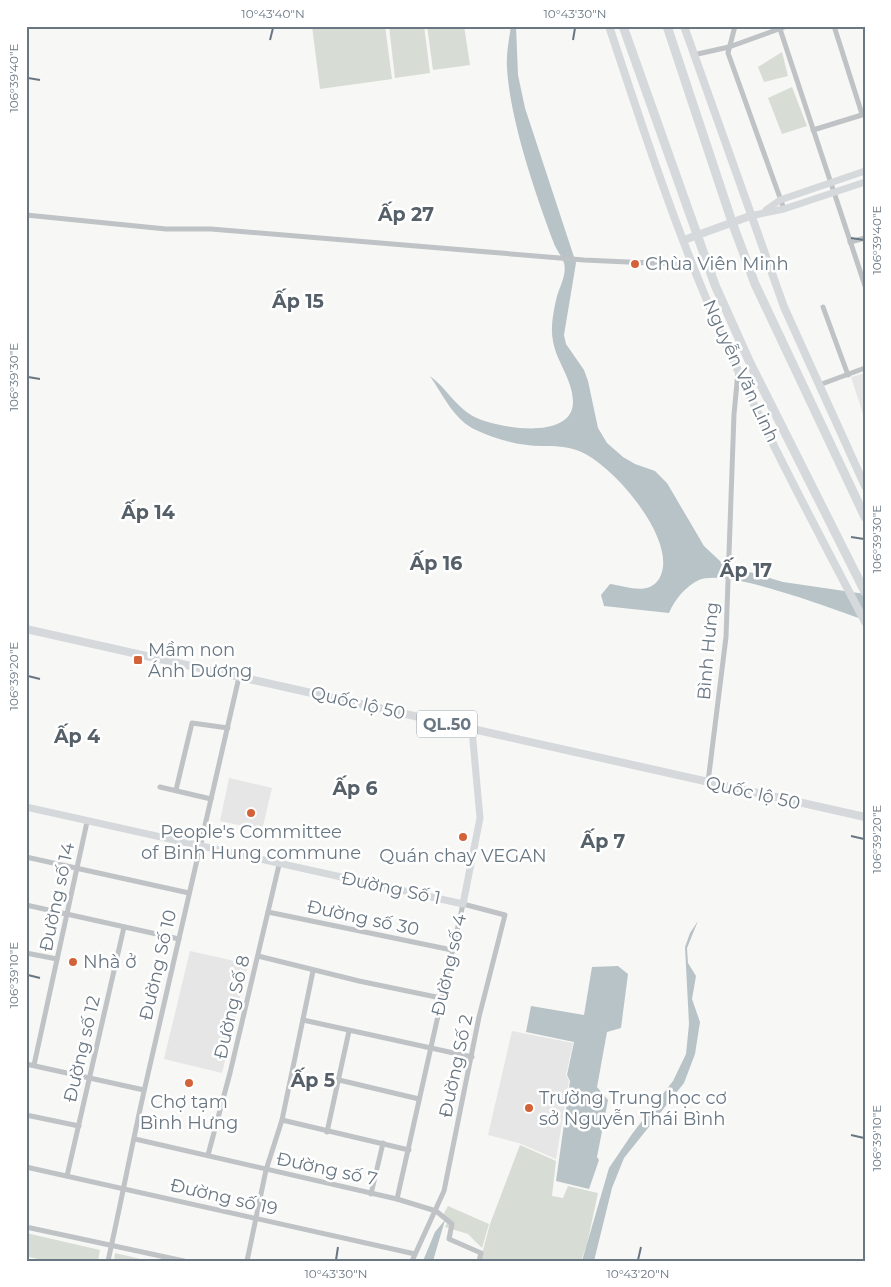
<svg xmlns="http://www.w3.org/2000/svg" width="891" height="1287" font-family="Montserrat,sans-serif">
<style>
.built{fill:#e5e6e5}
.green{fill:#d7dcd4}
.water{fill:#b8c3c7}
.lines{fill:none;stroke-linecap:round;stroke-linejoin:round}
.street{stroke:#bfc3c6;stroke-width:5}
.secondary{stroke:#d5d9dc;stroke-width:7}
.primary{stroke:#d5d9dc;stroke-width:8}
.highway{stroke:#d5d9dc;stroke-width:9}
.ticks{fill:none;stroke:#697783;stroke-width:2}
.poi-dot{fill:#d46238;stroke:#fff;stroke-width:2}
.labels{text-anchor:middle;stroke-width:5;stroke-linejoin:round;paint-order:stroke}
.shield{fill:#fff;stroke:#96a0a8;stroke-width:1}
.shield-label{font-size:16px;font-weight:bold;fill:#697783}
.poi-label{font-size:18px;fill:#697783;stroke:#fff;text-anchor:start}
.street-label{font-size:18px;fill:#697783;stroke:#fff}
.neighbourhood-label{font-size:19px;font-weight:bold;fill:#566069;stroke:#fff}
.neatline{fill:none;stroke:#697783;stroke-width:2}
.ticks-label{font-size:12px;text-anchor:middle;fill:#697783}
</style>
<rect width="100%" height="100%" fill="#f7f7f5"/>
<!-- built -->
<g class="built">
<path d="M 865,373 L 865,420 L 851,377 Z"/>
<path d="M 229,778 L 272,788 L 262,830 L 220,821 Z"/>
<path d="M 190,951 L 248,964 L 222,1073 L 164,1059 Z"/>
<path d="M 512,1031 L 573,1043 L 566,1075 L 569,1081 L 556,1159 L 519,1143 L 488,1135 Z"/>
</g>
<!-- green -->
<g class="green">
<path d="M 312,26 L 385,26 L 392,79 L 320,89 Z"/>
<path d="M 389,26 L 424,26 L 430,73 L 395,78 Z"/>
<path d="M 427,26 L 464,26 L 470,65 L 433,70 Z"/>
<path d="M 782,52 L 788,76 L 764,82 L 758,67 Z"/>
<path d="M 792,87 L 807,126 L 782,134 L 768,98 Z"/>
<path d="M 520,1145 L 556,1161 L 552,1196 L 563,1198 L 568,1186 L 598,1193 L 587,1244 L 581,1261 L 480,1261 L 490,1224 Z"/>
<path d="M 448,1206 L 489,1224 L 482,1248 L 468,1234 L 445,1227 L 447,1223 L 442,1217 Z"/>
<path d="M 26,1233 L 100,1250 L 98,1261 L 46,1261 L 26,1256 Z"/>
<path d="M 115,1253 L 149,1261 L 114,1261 Z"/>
</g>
<!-- water -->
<g class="water">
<path d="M 511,26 L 516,26 L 518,75 L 525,108 L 576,263 L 564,335 L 566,344 L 584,370 L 588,381 L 598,428 L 607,443 L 623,457 L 635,464 L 655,471 L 667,483 L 704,546 L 720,561 L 729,566 L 783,582 L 865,594 L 865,620 C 832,609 728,568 699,580 C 686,586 675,599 669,613 L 604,606 L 601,595 L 610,584 C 626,586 648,596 659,579 C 681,543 612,463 579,451 C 565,446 555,446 542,446 C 520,446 495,439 476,430 C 454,420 443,395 430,376 C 445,387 455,405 471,415 C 492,428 573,442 573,402 C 573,380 556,361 553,341 C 550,327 554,309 557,296 C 560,286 567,274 564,263 C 562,257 558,252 555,246 C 536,196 510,120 507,68 C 506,54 509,40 511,26 Z"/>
<path d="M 698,921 L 687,948 L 688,963 L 696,976 L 692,999 L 700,1022 L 695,1054 L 684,1083 L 624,1158 L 612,1188 L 594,1261 L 582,1261 L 609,1168 L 632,1134 L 673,1081 L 686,1054 L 689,1024 L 685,947 L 690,933 Z"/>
<path d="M 618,966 L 628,974 L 621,1028 L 607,1032 L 597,1087 L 608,1100 L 597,1157 L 599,1160 L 589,1189 L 556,1181 L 570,1081 L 567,1075 L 574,1042 L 526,1032 L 531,1006 L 584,1015 L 592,967 Z"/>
<path d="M 445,1220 L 433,1261 L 423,1261 L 435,1232 Z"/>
</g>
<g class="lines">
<!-- street -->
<g class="street">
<path d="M 735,26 L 728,53 L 784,209"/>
<path d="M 834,26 L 862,114"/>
<path d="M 780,29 L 865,286"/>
<path d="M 693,55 L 729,47 L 787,26"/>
<path d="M 813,130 L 865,114"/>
<path d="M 26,215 L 166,229 L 211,229 L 584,260 L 693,265"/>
<path d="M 850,242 L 865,238"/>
<path d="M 823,307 L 848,375"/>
<path d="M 819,385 L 865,368"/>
<path d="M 708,782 L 726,637 L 734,414 L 738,372"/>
<path d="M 160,787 L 211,799"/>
<path d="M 176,790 L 192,723 L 228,728"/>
<path d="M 26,857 L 189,893"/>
<path d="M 26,905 L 179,939"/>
<path d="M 268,912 L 452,950"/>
<path d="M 26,953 L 57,959"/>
<path d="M 258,956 L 359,981 L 441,998"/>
<path d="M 303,1020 L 472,1057"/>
<path d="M 26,1064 L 144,1090"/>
<path d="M 34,1065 L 87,822"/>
<path d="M 339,1080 L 419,1099"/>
<path d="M 26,1115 L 79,1126"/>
<path d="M 282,1120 L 409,1150"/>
<path d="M 327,1132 L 349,1031"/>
<path d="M 135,1139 L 397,1199 L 436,1211 L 452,1224 L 449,1239 L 481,1253 L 479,1261"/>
<path d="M 208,1155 L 230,1073 L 279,865"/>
<path d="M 26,1167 L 415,1254"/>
<path d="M 67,1176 L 124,927"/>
<path d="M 371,1194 L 383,1143"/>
<path d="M 397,1199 L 463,904 L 505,915 L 479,1017 L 444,1191 L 412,1261"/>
<path d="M 26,1227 L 184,1261"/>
<path d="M 108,1261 C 121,1203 132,1144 145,1087 C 176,950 209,813 239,677"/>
<path d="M 247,1261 L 266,1170 L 282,1120 L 313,971"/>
</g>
<!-- secondary -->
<g class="secondary">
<path d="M 766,210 L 780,200 L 865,171"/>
<path d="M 750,216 L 784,209 L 865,182"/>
<path d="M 26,807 L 463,904 L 480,818 L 472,730"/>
</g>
<!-- primary -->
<g class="primary">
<path d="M 609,26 C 640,119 670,213 708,303 C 754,412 810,517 865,622"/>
<path d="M 684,26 L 784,307 L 865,486"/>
<path d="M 684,240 L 750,216"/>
<path d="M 26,629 L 865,817"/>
</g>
<!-- highway -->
<g class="highway">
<path d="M 623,26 L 715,285 L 750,363 L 865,592"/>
<path d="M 667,26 L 732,222 L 755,284 L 865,517"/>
</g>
</g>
<!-- ticks -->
<path class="ticks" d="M 270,40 L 273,28M 573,40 L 575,28M 28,78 L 40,80M 851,238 L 864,240M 28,377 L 40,379M 851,537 L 864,539M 28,676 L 40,679M 851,836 L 864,839M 28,975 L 40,978M 851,1135 L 864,1138M 336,1260 L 338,1247M 638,1260 L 641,1247"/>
<!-- markers -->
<g class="poi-dot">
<circle cx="635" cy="264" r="5"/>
<rect x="133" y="655" width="10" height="10" rx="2.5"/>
<circle cx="251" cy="813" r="5"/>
<circle cx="463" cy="837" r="5"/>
<circle cx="73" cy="962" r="5"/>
<circle cx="189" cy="1083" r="5"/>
<circle cx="529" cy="1108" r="5"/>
</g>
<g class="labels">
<!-- shield labels -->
<rect class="shield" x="417" y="710.5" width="60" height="27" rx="4"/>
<g class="shield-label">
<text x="447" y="730">QL.50</text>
</g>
<!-- poi labels -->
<g class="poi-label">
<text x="645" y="270">Chùa Viên Minh</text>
<text x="148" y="656">Mầm non<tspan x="148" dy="21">Ánh Dương</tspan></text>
<text x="251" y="838" text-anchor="middle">People's Committee<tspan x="251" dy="21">of Binh Hung commune</tspan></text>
<text x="463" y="862" text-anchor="middle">Quán chay VEGAN</text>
<text x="83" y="968">Nhà ở</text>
<text x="539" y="1104">Trường Trung học cơ<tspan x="539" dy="21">sở Nguyễn Thái Bình</tspan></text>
<text x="189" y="1108" text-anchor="middle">Chợ tạm<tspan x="189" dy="21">Bình Hưng</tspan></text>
</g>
<!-- street labels -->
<g class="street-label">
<text transform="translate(741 371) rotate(65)" y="6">Nguyễn Văn Linh</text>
<text transform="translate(708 651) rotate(-85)" y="6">Bình Hưng</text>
<text transform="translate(358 703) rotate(13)" y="6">Quốc lộ 50</text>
<text transform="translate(753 793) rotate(13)" y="6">Quốc lộ 50</text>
<text transform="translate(391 888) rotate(12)" y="6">Đường Số 1</text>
<text transform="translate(57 897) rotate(-78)" y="6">Đường số 14</text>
<text transform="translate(363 918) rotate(12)" y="6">Đường số 30</text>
<text transform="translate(158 965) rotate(-77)" y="6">Đường Số 10</text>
<text transform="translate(449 965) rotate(-77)" y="6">Đường số 4</text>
<text transform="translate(232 1007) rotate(-77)" y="6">Đường Số 8</text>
<text transform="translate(82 1049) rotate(-77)" y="6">Đường số 12</text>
<text transform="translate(456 1066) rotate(-78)" y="6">Đường Số 2</text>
<text transform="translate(327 1169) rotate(12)" y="6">Đường số 7</text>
<text transform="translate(224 1197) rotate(13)" y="6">Đường số 19</text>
</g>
<!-- neighbourhood labels -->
<g class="neighbourhood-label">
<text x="406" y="221">Ấp 27</text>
<text x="298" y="308">Ấp 15</text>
<text x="148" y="519">Ấp 14</text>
<text x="436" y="570">Ấp 16</text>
<text x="746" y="577">Ấp 17</text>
<text x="77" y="743">Ấp 4</text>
<text x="355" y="795">Ấp 6</text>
<text x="603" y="848">Ấp 7</text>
<text x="313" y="1087">Ấp 5</text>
</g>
</g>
<!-- border -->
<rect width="891" height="1287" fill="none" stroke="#ffffff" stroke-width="55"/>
<rect x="28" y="28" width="836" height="1232" class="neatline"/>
<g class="ticks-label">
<text x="273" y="18">10°43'40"N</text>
<text x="575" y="18">10°43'30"N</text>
<text transform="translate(14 78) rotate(-90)" y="4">106°39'40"E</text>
<text transform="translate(877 240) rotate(-90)" y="4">106°39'40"E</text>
<text transform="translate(14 377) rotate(-90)" y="4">106°39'30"E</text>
<text transform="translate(877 539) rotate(-90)" y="4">106°39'30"E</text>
<text transform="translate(14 676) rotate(-90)" y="4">106°39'20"E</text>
<text transform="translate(877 839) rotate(-90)" y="4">106°39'20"E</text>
<text transform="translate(14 975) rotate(-90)" y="4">106°39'10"E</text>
<text transform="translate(877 1138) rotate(-90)" y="4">106°39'10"E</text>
<text x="336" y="1278">10°43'30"N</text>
<text x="638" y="1278">10°43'20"N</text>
</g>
</svg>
